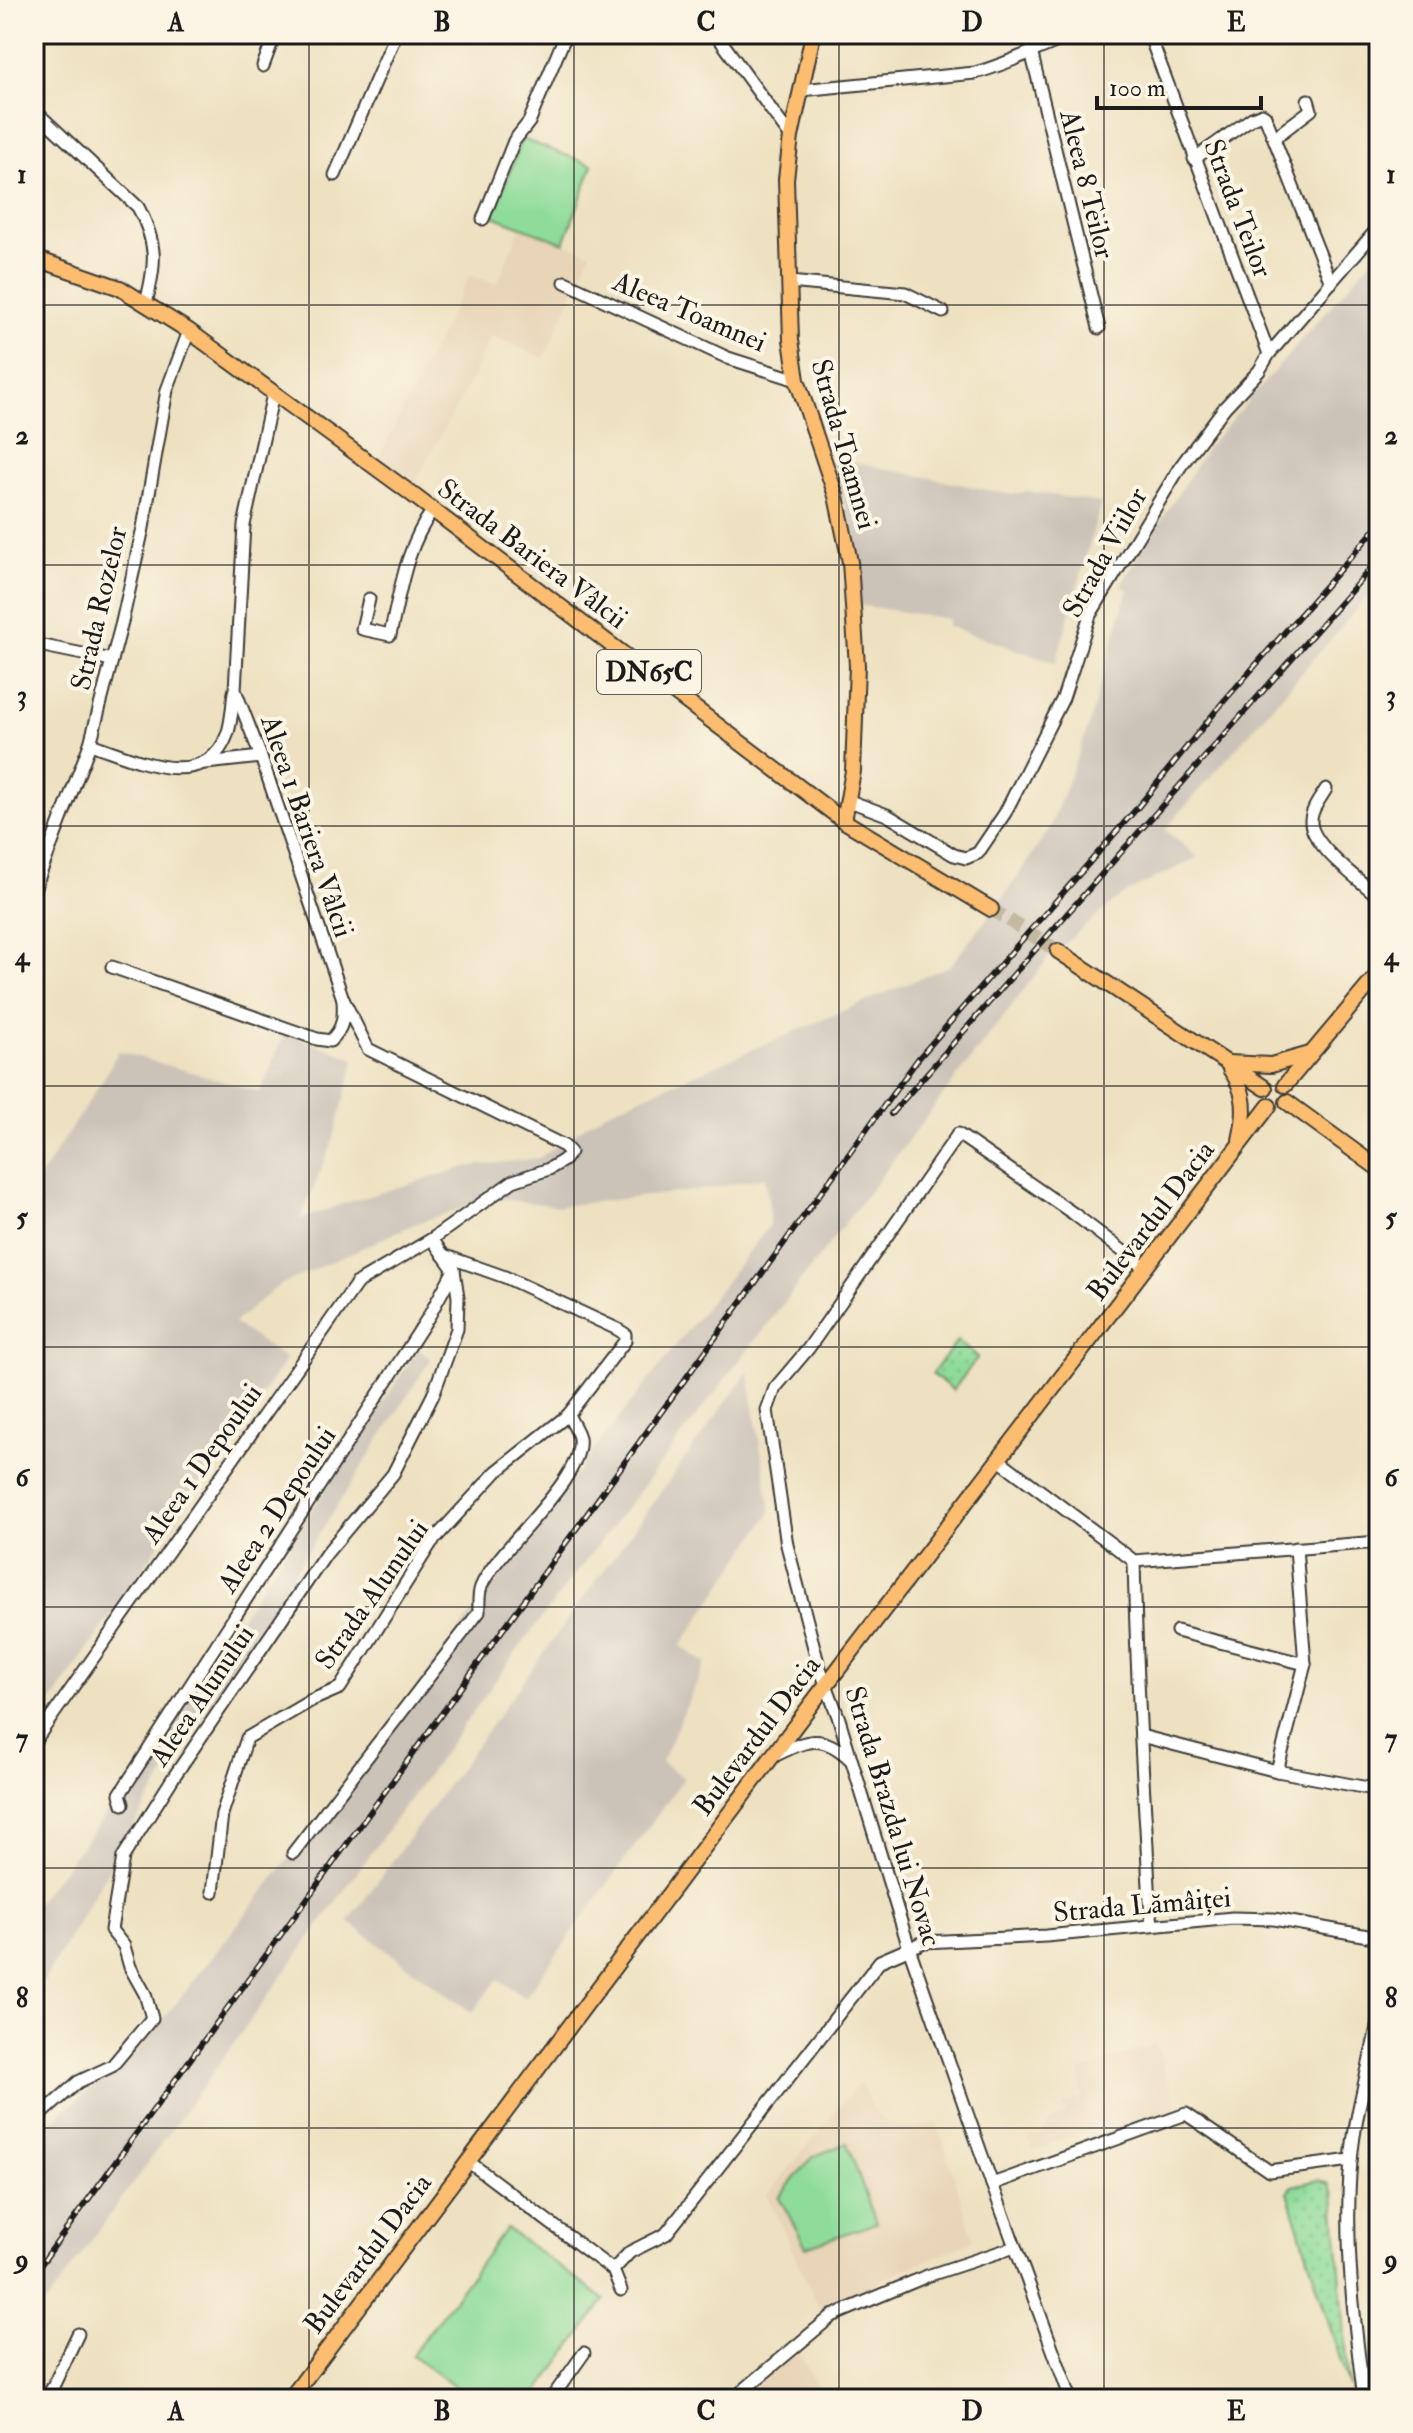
<svg xmlns="http://www.w3.org/2000/svg" width="1413" height="2433" font-family="'IM FELL Double Pica',serif">
<style>
.built{fill:#e8d4b7}
.industrial{fill:#cbc3b8}
.grass{fill:url(#grass-dots);stroke:#567c5b;stroke-width:2}
.garden{fill:#8fdc9a;stroke:#567c5b;stroke-width:2}
.lines{fill:none;stroke-linecap:round;stroke-linejoin:round}
.major-tunnel{stroke:#c4baa0;stroke-width:14;stroke-dasharray:14 7;stroke-linecap:butt}
.minor-casing{stroke:#3c3a35;stroke-width:15}
.major-casing{stroke:#3c3a35;stroke-width:18}
.minor{stroke:#fff;stroke-width:11}
.major{stroke:#fcbd6f;stroke-width:14}
.rail-casing{stroke:#1c1c1c;stroke-width:6}
.rail{stroke:#fcf5e5;stroke-width:3;stroke-dasharray:9;stroke-linecap:butt}
.grid{fill:none;stroke:#1c1c1c;stroke-width:2;stroke-opacity:0.55}
.labels{text-anchor:middle;stroke-width:8;stroke-linejoin:round;paint-order:stroke}
.shield{fill:#fcf5e5;stroke:#5f5d58;stroke-width:2}
.shield-label{font-size:26px;font-weight:bold;fill:#1c1c1c}
.street-label{font-size:28px;fill:#1c1c1c;stroke:#fcf5e5}
.neatline{fill:none;stroke:#1c1c1c;stroke-width:3}
.grid-label{font-size:26px;text-anchor:middle;font-weight:bold;fill:#1c1c1c}
</style>
<defs>
<pattern id="grass-dots" width="8" height="8" patternUnits="userSpaceOnUse" patternTransform="scale(2)"><rect width="8" height="8" fill="#8fdc9a"/><path d="M2 2h.1M6 6h.1" fill="none" stroke="#7bbc84" stroke-width="1.8" stroke-linecap="round"/></pattern>
</defs>
<rect width="100%" height="100%" fill="#fcf5e5"/>
<filter id="ink" filterUnits="userSpaceOnUse"><feTurbulence type="fractalNoise" baseFrequency=".0125" numOctaves="2"/><feDisplacementMap in="SourceGraphic" scale="16" xChannelSelector="R" yChannelSelector="G"/><feConvolveMatrix kernelMatrix="1 2 1 2 8 2 1 2 1" color-interpolation-filters="sRGB"/></filter>
<filter id="wash" filterUnits="userSpaceOnUse"><feTurbulence type="fractalNoise" baseFrequency=".006" numOctaves="4" result="noise"/><feDisplacementMap in="SourceGraphic" scale="32" xChannelSelector="R" yChannelSelector="G"/><feGaussianBlur stdDeviation="1.8" result="paint"/><feColorMatrix in="noise" values="0 0 0 0 0 0 0 0 0 0 0 0 0 0 0 0 0 1.4 0 .05"/><feComposite in="paint" operator="in"/></filter>
<g filter="url(#wash)">
<rect width="100%" height="100%" fill="#eee1c1"/>
<!-- built -->
<g class="built">
<path d="M 520,228 L 591,253 L 544,358 L 491,336 L 473,377 L 415,483 L 379,457 L 470,275 L 497,284 Z"/>
<path d="M 1156,2044 L 1177,2107 L 1104,2135 L 1100,2126 L 1032,2151 L 1027,2138 L 1042,2133 L 1050,2122 L 1066,2114 L 1063,2105 L 1082,2097 L 1080,2071 Z"/>
<path d="M 860,2082 L 877,2115 L 890,2124 L 909,2129 L 937,2122 L 974,2240 L 904,2270 L 844,2300 L 822,2315 L 767,2195 Z"/>
<path d="M 795,2346 L 824,2399 L 733,2399 Z"/>
</g>
<!-- industrial -->
<g class="industrial">
<path d="M 1379,251 L 1379,584 L 1165,830 L 1198,857 L 1122,895 L 1050,956 L 522,1644 L 34,2320 L 34,2136 L 144,2044 L 310,1832 L 584,1463 L 769,1226 L 769,1205 L 765,1177 L 710,1189 L 560,1206 L 493,1198 L 417,1223 L 278,1286 L 234,1323 L 286,1359 L 34,1728 L 34,1175 L 39,1178 L 105,1076 L 118,1051 L 260,1092 L 285,1033 L 355,1059 L 332,1144 L 300,1220 L 339,1205 L 466,1167 L 539,1158 L 606,1112 L 951,965 L 1007,892 L 1050,828 L 1087,731 L 1128,589 L 1120,586 L 1207,448 Z"/>
<path d="M 830,457 L 1012,495 L 1027,491 L 1101,503 L 1056,663 L 947,626 L 949,619 L 858,605 L 855,538 Z"/>
<path d="M 418,1349 L 431,1359 L 152,1795 L 34,1998 L 34,1906 L 132,1782 Z"/>
<path d="M 748,1372 L 771,1512 L 681,1646 L 706,1663 L 661,1762 L 684,1778 L 525,1998 L 498,1979 L 472,2013 L 348,1922 Z"/>
</g>
<!-- grass -->
<g class="grass">
<path d="M 957,1341 L 978,1357 L 953,1390 L 932,1374 Z"/>
<path d="M 1319,2180 L 1329,2184 L 1334,2195 L 1349,2387 L 1288,2193 L 1292,2186 Z"/>
</g>
<!-- garden -->
<g class="garden">
<path d="M 522,139 L 593,165 L 564,243 L 493,216 Z"/>
<path d="M 847,2143 L 876,2223 L 806,2247 L 779,2197 L 812,2157 Z"/>
<path d="M 506,2228 L 605,2300 L 533,2399 L 471,2399 L 412,2355 Z"/>
</g>
</g>
<g filter="url(#ink)">
<g class="lines">
<!-- major-tunnel -->
<path class="major-tunnel" d="M 991,909 L 1058,951"/>
<defs>
<g id="minor">
<path d="M 716,34 L 791,137"/>
<path d="M 1149,34 L 1269,354"/>
<path d="M 1378,34 L 1379,59"/>
<path d="M 1031,51 L 1099,328"/>
<path d="M 263,66 L 275,34"/>
<path d="M 801,90 L 975,73 C 1009,64 1042,46 1076,34"/>
<path d="M 34,110 L 138,207 C 158,245 156,264 146,303"/>
<path d="M 1274,138 L 1311,110 L 1308,100"/>
<path d="M 1194,159 L 1252,118 L 1262,114 L 1265,116 L 1331,283"/>
<path d="M 335,175 L 396,34"/>
<path d="M 483,219 L 514,141 L 529,122 L 566,34"/>
<path d="M 565,282 L 728,358 L 797,380"/>
<path d="M 789,282 L 905,293 L 943,312"/>
<path d="M 369,599 L 362,629 L 390,635 C 400,592 406,546 433,510"/>
<path d="M 34,644 L 112,660"/>
<path d="M 90,744 C 131,757 205,795 227,735 C 232,722 232,707 234,692"/>
<path d="M 206,763 L 261,757"/>
<path d="M 1326,789 C 1320,799 1310,811 1311,823 C 1313,847 1362,882 1379,897"/>
<path d="M 847,800 L 887,815 L 954,855 L 966,858 L 978,853 L 1005,813 L 1063,698 L 1090,615 L 1180,467 L 1225,407 L 1259,371 L 1269,354 L 1379,227"/>
<path d="M 34,890 L 90,744 L 122,622 L 143,528 L 167,390 L 189,331"/>
<path d="M 112,967 L 317,1039 L 330,1041 C 344,1028 344,1017 343,999 L 261,757 L 235,690 L 244,525 L 273,394"/>
<path d="M 999,1460 L 1134,1561 L 1379,1542"/>
<path d="M 1134,1561 C 1136,1646 1140,1730 1145,1814 C 1148,1852 1148,1888 1152,1925"/>
<path d="M 1177,1631 L 1305,1664"/>
<path d="M 1141,1736 L 1277,1771 L 1379,1790"/>
<path d="M 34,1742 L 357,1283 L 432,1239 L 513,1181 L 549,1169 L 564,1160 L 570,1152 L 564,1146 L 368,1049 L 343,999"/>
<path d="M 774,1756 C 807,1740 822,1732 851,1760"/>
<path d="M 1277,1771 L 1305,1664 L 1296,1548"/>
<path d="M 123,1804 L 120,1794 L 429,1316 L 454,1270 L 432,1239"/>
<path d="M 293,1853 L 479,1612 C 479,1604 478,1595 481,1587 C 497,1548 585,1480 579,1438 C 578,1431 571,1421 568,1415"/>
<path d="M 213,1892 L 222,1814 L 247,1738 L 312,1700 L 340,1688 L 431,1543 L 496,1472 L 568,1415 L 625,1341 L 625,1334 L 617,1329 L 505,1277 L 443,1255"/>
<path d="M 34,2121 L 78,2082 L 112,2066 L 152,2018 L 145,1994 L 130,1967 L 124,1946 L 111,1930 L 123,1857 L 173,1778 L 326,1554 L 393,1474 L 433,1395 L 457,1329 L 458,1297 L 454,1270"/>
<path d="M 469,2162 L 613,2270 L 621,2290"/>
<path d="M 992,2184 L 1186,2114 L 1269,2171 L 1351,2160"/>
<path d="M 613,2270 L 630,2252 L 666,2234 L 880,1961 L 924,1942 L 1046,1936 L 1233,1918 L 1274,1919 L 1379,1938"/>
<path d="M 47,2399 L 78,2334"/>
<path d="M 551,2399 L 584,2353"/>
<path d="M 733,2399 L 832,2316 L 927,2276 L 1015,2247"/>
<path d="M 1071,2399 L 992,2184 L 909,1948 L 839,1719 L 818,1663 L 787,1545 L 767,1410 L 775,1388 L 808,1349 L 958,1134 L 1074,1214 L 1145,1268"/>
<path d="M 1364,2399 C 1354,2320 1344,2241 1351,2161 C 1355,2113 1370,2065 1379,2017"/>
</g>
<g id="major">
<path d="M 813,34 L 791,137 L 786,179 L 791,340 L 797,380 L 836,496 L 850,562 L 857,666 L 853,771 L 844,821"/>
<path d="M 34,258 L 120,288 L 189,331 L 405,489 L 844,821 L 991,909"/>
<path d="M 1058,951 L 1265,1088"/>
<path d="M 1228,1063 L 1271,1065 L 1310,1054"/>
<path d="M 1230,1069 C 1247,1092 1246,1114 1240,1140"/>
<path d="M 1285,1085 L 1379,973"/>
<path d="M 1287,1102 L 1379,1169"/>
<path d="M 290,2399 L 813,1702 L 1269,1106"/>
</g>
</defs>
<!-- minor casing -->
<use href="#minor" class="minor-casing"/>
<!-- major casing -->
<use href="#major" class="major-casing"/>
<!-- minor -->
<use href="#minor" class="minor"/>
<!-- major -->
<use href="#major" class="major"/>
<defs>
<g id="rail">
<path d="M 891,1114 L 1379,559"/>
<path d="M 34,2274 L 918,1059 L 1138,807 L 1224,701 L 1379,525"/>
</g>
</defs>
<!-- rail casing -->
<use href="#rail" class="rail-casing"/>
<!-- rail -->
<use href="#rail" class="rail"/>
</g>
</g>
<!-- grid -->
<path class="grid" d="M 309,34 L 309,2399M 574,34 L 574,2399M 839,34 L 839,2399M 1104,34 L 1104,2399M 34,305 L 1379,305M 34,565 L 1379,565M 34,826 L 1379,826M 34,1086 L 1379,1086M 34,1347 L 1379,1347M 34,1607 L 1379,1607M 34,1868 L 1379,1868M 34,2128 L 1379,2128"/>
<g class="labels">
<!-- shield labels -->
<rect class="shield" x="597" y="650" width="104" height="44" rx="6"/>
<g class="shield-label">
<text x="649" y="681">DN65C</text>
</g>
<!-- street labels -->
<g class="street-label">
<text transform="translate(1088 184) rotate(76)" y="10">Aleea 8 Teilor</text>
<text transform="translate(1239 208) rotate(69)" y="10">Strada Teilor</text>
<text transform="translate(690 311) rotate(23)" y="10">Aleea Toamnei</text>
<text transform="translate(845 444) rotate(74)" y="10">Strada Toamnei</text>
<text transform="translate(1104 552) rotate(-61)" y="10">Strada Viilor</text>
<text transform="translate(533 553) rotate(37)" y="10">Strada Bariera Vâlcii</text>
<text transform="translate(98 608) rotate(-77)" y="10">Strada Rozelor</text>
<text transform="translate(308 826) rotate(71)" y="10">Aleea 1 Bariera Vâlcii</text>
<text transform="translate(1150 1220) rotate(-53)" y="10">Bulevardul Dacia</text>
<text transform="translate(201 1463) rotate(-55)" y="10">Aleea 1 Depoului</text>
<text transform="translate(276 1509) rotate(-57)" y="10">Aleea 2 Depoului</text>
<text transform="translate(371 1594) rotate(-55)" y="10">Strada Alunului</text>
<text transform="translate(201 1695) rotate(-56)" y="10">Aleea Alunului</text>
<text transform="translate(756 1735) rotate(-53)" y="10">Bulevardul Dacia</text>
<text transform="translate(894 1816) rotate(73)" y="10">Strada Brazda lui Novac</text>
<text transform="translate(1142 1904) rotate(-5)" y="10">Strada Lămâiței</text>
<text transform="translate(367 2253) rotate(-53)" y="10">Bulevardul Dacia</text>
</g>
</g>
<!-- margin -->
<rect width="1413" height="2433" fill="none" stroke="#fcf5e5" stroke-width="88"/>
<!-- scale -->
<path d="M1097 96v12h164v-12" fill="none" stroke="#1c1c1c" stroke-width="4"/>
<text x="1109" y="96" font-size="24" fill="#1c1c1c" stroke="#fcf5e5" stroke-width="6" paint-order="stroke">100 m</text>
<rect x="44" y="44" width="1325" height="2345" class="neatline"/>
<g class="grid-label">
<text x="176" y="31">A</text>
<text x="442" y="31">B</text>
<text x="706" y="31">C</text>
<text x="972" y="31">D</text>
<text x="1236" y="31">E</text>
<text x="22" y="183">1</text>
<text x="1391" y="183">1</text>
<text x="22" y="444">2</text>
<text x="1391" y="444">2</text>
<text x="22" y="704">3</text>
<text x="1391" y="704">3</text>
<text x="22" y="965">4</text>
<text x="1391" y="965">4</text>
<text x="22" y="1226">5</text>
<text x="1391" y="1226">5</text>
<text x="22" y="1486">6</text>
<text x="1391" y="1486">6</text>
<text x="22" y="1747">7</text>
<text x="1391" y="1747">7</text>
<text x="22" y="2007">8</text>
<text x="1391" y="2007">8</text>
<text x="22" y="2268">9</text>
<text x="1391" y="2268">9</text>
<text x="176" y="2420">A</text>
<text x="442" y="2420">B</text>
<text x="706" y="2420">C</text>
<text x="972" y="2420">D</text>
<text x="1236" y="2420">E</text>
</g>
</svg>
